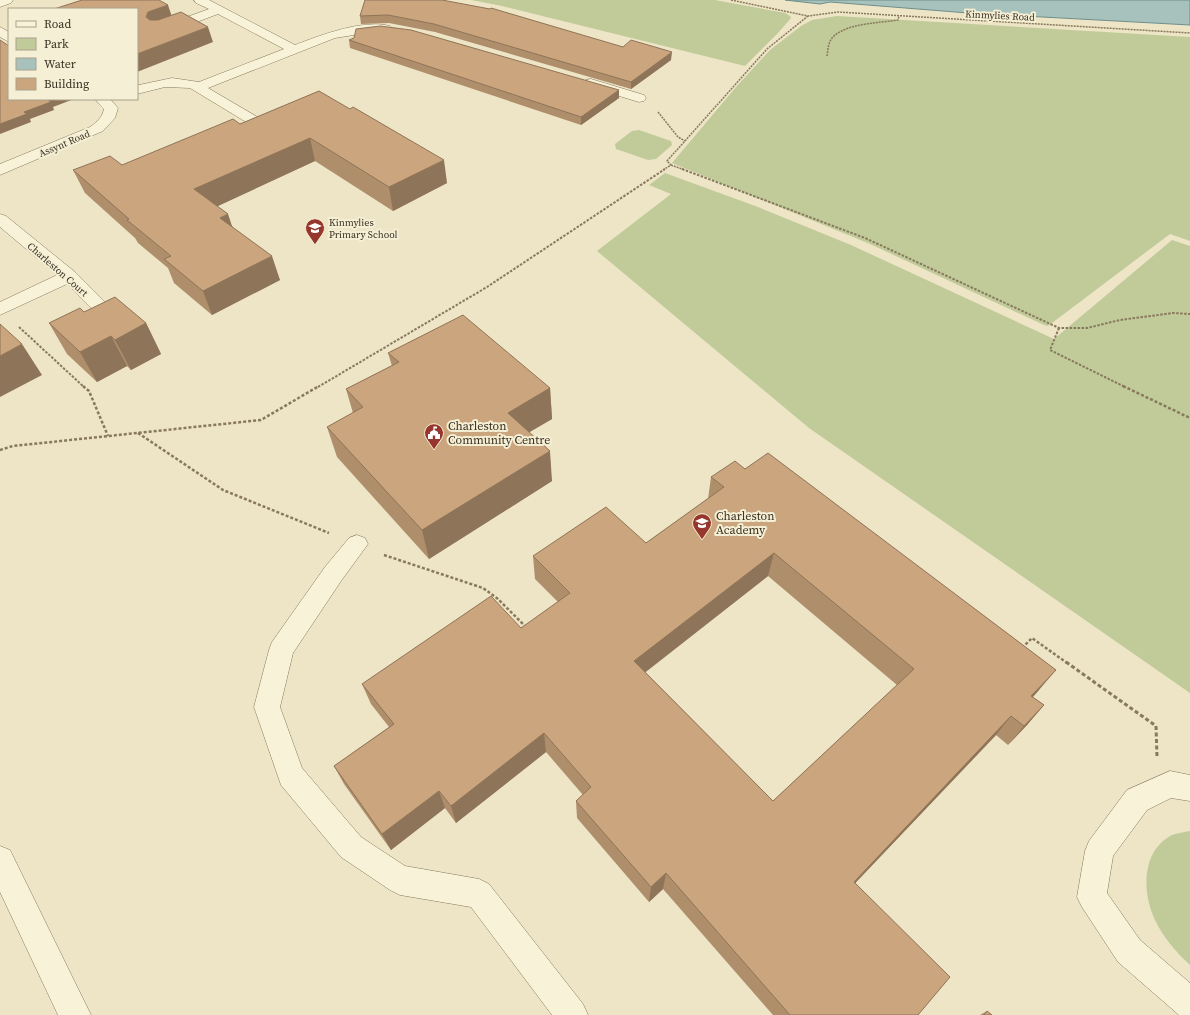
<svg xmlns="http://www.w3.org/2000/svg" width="1190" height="1015" font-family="'Source Serif 4',serif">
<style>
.green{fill:#c1cb9a}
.water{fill:#a7c1bc;stroke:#6e8f8a}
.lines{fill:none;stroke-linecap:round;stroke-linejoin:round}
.minor-casing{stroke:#88785c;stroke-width:1}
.path-far3{stroke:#88785c;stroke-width:1.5;stroke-dasharray:2 1;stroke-linecap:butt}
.path-far2{stroke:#88785c;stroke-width:2;stroke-dasharray:2.5 1.5;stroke-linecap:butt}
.path-far1{stroke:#88785c;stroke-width:2.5;stroke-dasharray:3 2;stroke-linecap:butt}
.path{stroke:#88785c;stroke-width:3;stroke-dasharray:4 2.5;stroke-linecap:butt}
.minor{fill:#f8f2d9;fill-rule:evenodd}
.wall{fill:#af8e6c;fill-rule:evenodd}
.shaded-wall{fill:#8e7458}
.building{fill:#cba57d;stroke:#8e7458;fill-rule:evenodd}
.labels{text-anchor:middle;stroke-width:4;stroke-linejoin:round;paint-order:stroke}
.far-street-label{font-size:10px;fill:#392e1f;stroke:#f5efd5}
.far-poi-label{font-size:10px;fill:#392e1f;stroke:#f5efd5;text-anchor:start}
.poi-label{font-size:12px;fill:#392e1f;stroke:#f5efd5;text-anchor:start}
</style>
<rect width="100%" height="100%" fill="#ede5c6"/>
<!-- green -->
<g class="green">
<path d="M 471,0 L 715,0 L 785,13 L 790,16 L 791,18 L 778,33 L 745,66 L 502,6 Z"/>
<path d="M 837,16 L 1190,37 L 1190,241 L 1170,234 L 1048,326 L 1044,325 L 870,244 L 672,163 L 736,87 L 770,50 L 801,26 L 812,20 Z"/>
<path d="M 639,130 L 671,141 L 672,145 L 656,159 L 648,160 L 616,149 L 615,144 L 632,131 Z"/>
<path d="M 665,173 L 758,207 L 851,245 L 1054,339 L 1172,240 L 1190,246 L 1190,693 L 809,428 L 597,251 L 671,194 L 649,185 Z"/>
<path d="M 1190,831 L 1190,965 C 1176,952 1163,937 1155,920 C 1142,892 1141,851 1172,835 C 1177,833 1185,832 1190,831 Z"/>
</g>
<!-- water -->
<path class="water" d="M 785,0 L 1190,0 L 1190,25 L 968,13 L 830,2 L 820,4 Z"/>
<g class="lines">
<defs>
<g id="minor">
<path d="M 0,0 L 13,0 L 11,3 L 0,7 Z"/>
<path d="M 194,0 L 209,0 L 295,45 C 321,35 363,19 390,26 L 392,29 L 390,32 L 360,34 L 335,38 L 208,88 L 266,122 L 268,125 L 266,128 L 261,129 L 256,128 L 190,88 L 165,87 L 137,94 L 137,85 L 139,85 L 172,78 L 199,82 L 284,49 L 218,14 L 170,32 L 162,32 L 160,29 L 162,26 L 209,9 L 196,3 Z"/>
<path d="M 0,27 L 9,32 L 9,42 L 0,37 Z"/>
<path d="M 591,79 L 644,95 L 646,98 L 644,101 L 639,102 L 586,86 L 584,83 L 586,80 Z"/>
<path d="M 95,99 L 110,99 L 118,108 L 115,118 L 103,131 L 0,175 L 0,164 L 90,127 C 97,122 102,118 104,109 Z"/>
<path d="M 0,214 L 6,216 L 75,272 L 119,316 L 122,320 L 119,324 L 113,326 L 107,324 L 67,284 L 0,315 L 0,302 L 57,275 L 0,227 Z"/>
<path d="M 357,535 L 365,538 L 368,544 L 341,581 L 293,653 L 280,707 L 302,768 L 361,837 L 405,866 L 479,879 L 489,884 L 583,1004 L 588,1015 L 552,1015 L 471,907 L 400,895 L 390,890 L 341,857 L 281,785 L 254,707 L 269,650 L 272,642 L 325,567 L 349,538 Z"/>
<path d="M 1170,771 L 1190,775 L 1190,801 L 1171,798 L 1147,810 L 1113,856 L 1107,893 L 1140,940 L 1190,983 L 1190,1015 L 1179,1015 L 1118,962 L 1082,907 L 1077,897 L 1085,851 L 1089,841 L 1127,790 Z"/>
<path d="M 0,846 L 10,850 L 91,1015 L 58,1015 L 0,892 Z"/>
</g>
</defs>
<!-- minor casing -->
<use href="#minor" class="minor-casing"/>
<!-- path-far3 -->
<g class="path-far3">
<path d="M 731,0 L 808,16 L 838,12 L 1190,33"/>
<path d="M 827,56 C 828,50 828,43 832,38 C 845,23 880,23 898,20 L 899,16"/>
<path d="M 658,112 L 678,137 L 685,141"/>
<path d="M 671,165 L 685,170"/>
<path d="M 663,170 L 671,165 L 667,161 L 767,49 L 808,16"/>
</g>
<!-- path-far2 -->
<g class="path-far2">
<path d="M 682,169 L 865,238 L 1059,328 L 1087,328 L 1120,320 L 1173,313 L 1190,314"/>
<path d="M 19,327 L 84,387"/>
<path d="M 1059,328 L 1050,350 L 1125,387"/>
<path d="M 318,387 L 487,287 L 665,169"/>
</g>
<!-- path-far1 -->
<g class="path-far1">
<path d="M 83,386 L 89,391 L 108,436"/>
<path d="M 1123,386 L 1190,418"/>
<path d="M 138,433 L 223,490 L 329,533"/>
<path d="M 0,450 L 13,446 L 261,420 L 319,386"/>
<path d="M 384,555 L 483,588 L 498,599 L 526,627"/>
<path d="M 1022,648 L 1032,638 L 1067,663"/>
</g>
<!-- path -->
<path class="path" d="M 1066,662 L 1156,726 L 1157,757"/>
<!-- minor -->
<use href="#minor" class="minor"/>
</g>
<!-- wall -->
<g class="wall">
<path d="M 365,0 L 623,47 L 671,60 L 631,89 L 435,32 L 389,23 L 361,24 L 360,16 Z"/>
<path d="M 349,40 L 619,90 L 619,98 L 581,125 L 350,48 Z"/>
<path d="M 319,91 L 447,183 L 393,211 L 315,161 L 217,206 L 232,226 L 280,280 L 212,315 L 174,283 L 168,268 L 138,243 L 135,238 L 85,193 L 73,170 L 122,165 L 240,124 Z"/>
<path d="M 84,312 L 146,323 L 161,354 L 131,370 L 127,366 L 97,382 L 67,354 L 49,323 Z"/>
<path d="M 388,353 L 550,388 L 552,419 L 529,432 L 552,481 L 429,559 L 337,457 L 327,427 L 353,413 L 346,389 L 392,366 Z"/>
<path d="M 745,469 L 1039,690 L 1033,697 L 1044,705 L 1027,725 L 1008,745 L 996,735 L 855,883 L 918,1015 L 773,1015 L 663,889 L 649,902 L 577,818 L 576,801 L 583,795 L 546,752 L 456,823 L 445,808 L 391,850 L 344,784 L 334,766 L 389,727 L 371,704 L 362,684 L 521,628 L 558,602 L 535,579 L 533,556 L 646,543 L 708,499 L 711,477 ZM 768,576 L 897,685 L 773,801 L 645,672 Z"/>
<path d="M 987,1011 L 992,1015 L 980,1015 Z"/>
</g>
<!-- shaded-wall -->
<g class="shaded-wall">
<path d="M 168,5 L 173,20 L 154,27 L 146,17 L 148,12 Z"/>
<path d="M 208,27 L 213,42 L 137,72 L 137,54 Z"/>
<path d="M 672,52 L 671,60 L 631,89 L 631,82 Z"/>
<path d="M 619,90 L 619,98 L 581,125 L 581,117 Z"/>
<path d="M 49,99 L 74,99 L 53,107 L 54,110 L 30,119 L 31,122 L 0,134 L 0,124 Z"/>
<path d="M 310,138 L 315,161 L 203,213 L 194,189 Z"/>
<path d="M 444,160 L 447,183 L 393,211 L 389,187 Z"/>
<path d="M 228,214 L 236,238 L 220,218 Z"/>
<path d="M 272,256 L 280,280 L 212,315 L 203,291 Z"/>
<path d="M 146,323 L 161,354 L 131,370 L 115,340 Z"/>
<path d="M 111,336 L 127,366 L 97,382 L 80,352 Z"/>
<path d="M 22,344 L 42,375 L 0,397 L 0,356 Z"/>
<path d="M 550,388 L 552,419 L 511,443 L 508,413 Z"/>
<path d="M 550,451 L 552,481 L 429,559 L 422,530 Z"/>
<path d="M 774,553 L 768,576 L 633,682 L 634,661 Z"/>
<path d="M 1056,670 L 1039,690 L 1016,715 L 1031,696 Z"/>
<path d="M 1044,705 L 1027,725 L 1008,745 L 1024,726 Z"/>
<path d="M 1011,716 L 996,735 L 843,896 L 854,882 Z"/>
<path d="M 544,733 L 546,752 L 456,823 L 451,806 Z"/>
<path d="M 439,791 L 445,808 L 391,850 L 382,834 Z"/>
<path d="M 666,873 L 663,889 L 649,902 L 651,887 Z"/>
</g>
<!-- building -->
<g class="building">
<path d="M 82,0 L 159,0 L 168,5 L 148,12 L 146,17 L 150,20 L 158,20 L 181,12 L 208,27 L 137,54 L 137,9 L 54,9 Z"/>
<path d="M 365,0 L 442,0 L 490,9 L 491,8 L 623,47 L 631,40 L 672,52 L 631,82 L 434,24 L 388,15 L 360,16 Z"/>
<path d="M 380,26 L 411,30 L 619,90 L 581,117 L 349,40 L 354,38 L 356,29 Z"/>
<path d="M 0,40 L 9,46 L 9,99 L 49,99 L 47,99 L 51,102 L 24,112 L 27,114 L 0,124 Z"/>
<path d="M 319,91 L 350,109 L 353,107 L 444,160 L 389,187 L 310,138 L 194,189 L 228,214 L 220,218 L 272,256 L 203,291 L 164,259 L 171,256 L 127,220 L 129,219 L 73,170 L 110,156 L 122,165 L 233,119 L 240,124 Z"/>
<path d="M 115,297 L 146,323 L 115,340 L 111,336 L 80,352 L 49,323 L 80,308 L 84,312 Z"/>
<path d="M 463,315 L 550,388 L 508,413 L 550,451 L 422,530 L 327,427 L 363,407 L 346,389 L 399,362 L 388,353 Z"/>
<path d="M 0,324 L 22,344 L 0,356 Z"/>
<path d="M 768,453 L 1056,670 L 1031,696 L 1044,705 L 1024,726 L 1011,716 L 854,882 L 950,977 L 918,1015 L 790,1015 L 666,873 L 651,887 L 576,801 L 591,787 L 544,733 L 451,806 L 439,791 L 382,834 L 334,766 L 394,724 L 362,684 L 491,596 L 521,628 L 570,593 L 533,556 L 606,507 L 646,543 L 724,487 L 711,477 L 735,461 L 745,469 ZM 774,553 L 914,669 L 773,801 L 634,661 Z"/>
<path d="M 987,1011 L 992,1015 L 984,1015 Z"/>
</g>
<!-- icons -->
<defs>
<symbol id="school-pin" viewBox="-11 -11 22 30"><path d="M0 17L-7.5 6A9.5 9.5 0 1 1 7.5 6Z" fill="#96362d" stroke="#f5efd5"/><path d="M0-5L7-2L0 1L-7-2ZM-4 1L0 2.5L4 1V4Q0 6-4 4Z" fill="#fff"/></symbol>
<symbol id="civic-pin" viewBox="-11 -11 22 30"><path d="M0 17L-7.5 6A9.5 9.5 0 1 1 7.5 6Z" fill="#96362d" stroke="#f5efd5"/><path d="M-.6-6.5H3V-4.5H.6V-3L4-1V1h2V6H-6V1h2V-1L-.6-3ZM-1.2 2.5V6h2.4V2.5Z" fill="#fff"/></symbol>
</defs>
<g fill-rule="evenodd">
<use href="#school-pin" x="304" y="217" width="22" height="30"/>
<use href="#civic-pin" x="423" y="422" width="22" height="30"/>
<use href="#school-pin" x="691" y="512" width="22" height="30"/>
</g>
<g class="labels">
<!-- far-street labels -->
<g class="far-street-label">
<text transform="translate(1000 15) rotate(3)" y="4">Kinmylies Road</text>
<text transform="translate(64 143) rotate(-23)" y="4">Assynt Road</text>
<text transform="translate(58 269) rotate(41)" y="4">Charleston Court</text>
</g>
<!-- far-poi labels -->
<g class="far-poi-label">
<text x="329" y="226">Kinmylies<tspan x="329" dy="12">Primary School</tspan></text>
</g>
<!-- poi labels -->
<g class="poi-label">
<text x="448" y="430">Charleston<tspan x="448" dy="14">Community Centre</tspan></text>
<text x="716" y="520">Charleston<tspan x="716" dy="14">Academy</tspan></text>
</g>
</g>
<!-- legend -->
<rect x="8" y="8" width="130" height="92" fill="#f5efd5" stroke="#aaa28c"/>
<rect x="16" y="21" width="20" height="6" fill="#f8f2d9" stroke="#aaa28c"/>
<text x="44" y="28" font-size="12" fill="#392e1f">Road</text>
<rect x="16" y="38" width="20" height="12" fill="#c1cb9a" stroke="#aaa28c"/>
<text x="44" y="48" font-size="12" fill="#392e1f">Park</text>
<rect x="16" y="58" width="20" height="12" fill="#a7c1bc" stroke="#aaa28c"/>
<text x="44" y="68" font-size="12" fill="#392e1f">Water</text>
<rect x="16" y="78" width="20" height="12" fill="#cba57d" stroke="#aaa28c"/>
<text x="44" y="88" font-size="12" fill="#392e1f">Building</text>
</svg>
